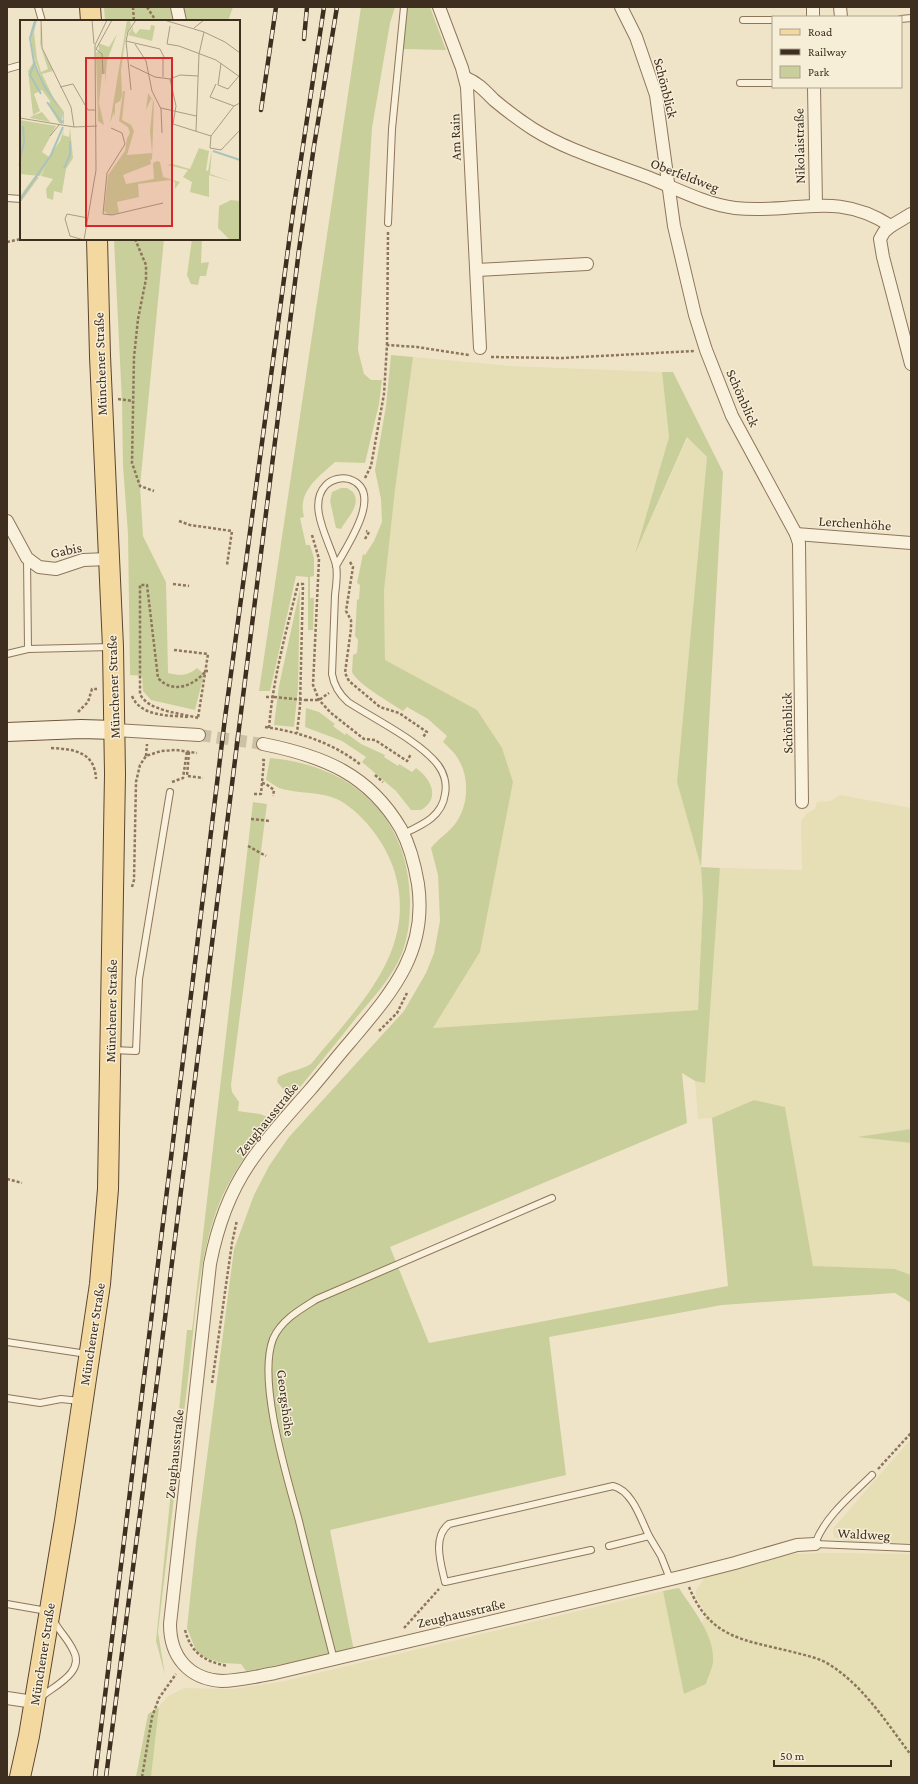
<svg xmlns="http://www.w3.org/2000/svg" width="918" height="1784" font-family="'Crimson Pro',serif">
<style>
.farmland{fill:#e6deb5}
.green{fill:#c9cf9b}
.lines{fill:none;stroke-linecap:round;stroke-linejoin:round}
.street-tunnel{stroke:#ccc0a6;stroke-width:12;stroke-dasharray:12 6;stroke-linecap:butt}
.lane-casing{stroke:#8d765c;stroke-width:8}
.street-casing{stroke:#8d765c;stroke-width:14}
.secondary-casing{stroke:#6f573f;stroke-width:20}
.primary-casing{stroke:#5b4430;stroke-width:22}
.path{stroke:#8d765c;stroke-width:2.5;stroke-dasharray:3 2;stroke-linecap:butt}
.lane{stroke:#faf1dc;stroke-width:6}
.street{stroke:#faf1dc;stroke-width:12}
.secondary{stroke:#faf1dc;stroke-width:18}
.primary{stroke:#f3d9a0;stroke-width:20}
.rail-casing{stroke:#3d2e20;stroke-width:4.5}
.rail{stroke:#f7eed8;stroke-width:3;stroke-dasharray:9;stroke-linecap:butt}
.path-bridge{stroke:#8d765c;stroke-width:2.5;stroke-dasharray:3 2;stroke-linecap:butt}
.labels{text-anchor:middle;stroke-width:3;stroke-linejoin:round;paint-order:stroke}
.street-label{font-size:14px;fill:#3d2e20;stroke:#f7eed8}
.inset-river{fill:none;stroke:#a9c4bc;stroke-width:2}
.inset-road{fill:none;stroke:#a89b85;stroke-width:1}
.view{fill:#d62828;fill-opacity:0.15;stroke:#d62828;stroke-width:2}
.inset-edge{fill:none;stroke:#3d2e20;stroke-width:2}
</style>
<rect width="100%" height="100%" fill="#f0e4c8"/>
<!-- farmland -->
<g class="farmland">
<path d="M 413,357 L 510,366 L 662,372 L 669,437 L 637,550 L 688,437 L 707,457 L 677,782 L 701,867 L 703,901 L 698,1010 L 433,1028 L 480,952 L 513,782 L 385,660 L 384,591 L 395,490 Z"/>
<path d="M 840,795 L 911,808 L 911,1129 L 859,1137 L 911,1143 L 911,1275 L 895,1269 L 813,1266 L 785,1107 L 754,1100 L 712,1118 L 698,1119 L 695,1081 L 705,1083 L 720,868 L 802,870 L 801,821 L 807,813 L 815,809 L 817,802 L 830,801 Z"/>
<path d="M 911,1439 L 911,1543 L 850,1542 L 834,1537 L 833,1529 L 837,1524 Z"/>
<path d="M 830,1553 L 911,1554 L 911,1777 L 151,1777 L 159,1707 L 167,1697 L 184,1688 L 232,1689 L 280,1682 L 663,1591 L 685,1694 L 710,1644 L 702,1623 L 706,1614 L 696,1597 L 696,1590 L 706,1576 L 716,1571 L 793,1554 Z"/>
</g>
<!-- green -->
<g class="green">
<path d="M 104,7 L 233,7 L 228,21 L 105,21 Z"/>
<path d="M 361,7 L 395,7 L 390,23 L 372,128 L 358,350 L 364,374 L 371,380 L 382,380 L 379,404 L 365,463 L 335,462 C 319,477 297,491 304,517 L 300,518 L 306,545 L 310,545 L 314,558 L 314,576 L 310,577 L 310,598 L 314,598 L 313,630 L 308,630 L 308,577 L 296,576 L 270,691 L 259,691 Z"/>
<path d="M 405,7 L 430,7 L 446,50 L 402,49 Z"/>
<path d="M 114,239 L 164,239 L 140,486 L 143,536 L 166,582 L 168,673 C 179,676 188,676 197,668 L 204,674 L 195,710 L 151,700 L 143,691 L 142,676 L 130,675 L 128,534 L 123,465 L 122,402 Z"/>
<path d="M 192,239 L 202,239 L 201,263 L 209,262 L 206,276 L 200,276 L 198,285 L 191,284 L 187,275 Z"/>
<path d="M 391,355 L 413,357 L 395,490 L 384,591 L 385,660 L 477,710 L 502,748 L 513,782 L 480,952 L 433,1028 L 698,1010 L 703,901 L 701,867 L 677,782 L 707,457 L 687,437 L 635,554 L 669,437 L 662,372 L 673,372 L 723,472 L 701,867 L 720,868 L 705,1083 L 695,1081 L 682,1073 L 687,1123 L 390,1247 L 429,1343 L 728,1286 L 712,1118 L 754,1100 L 785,1107 L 813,1266 L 895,1269 L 911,1275 L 911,1303 L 895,1293 L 722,1305 L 549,1337 L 566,1475 L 330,1530 L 354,1651 L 246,1671 L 241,1664 L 222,1663 L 206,1658 L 196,1651 L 187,1628 L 196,1542 L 234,1249 L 254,1195 L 269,1166 L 289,1137 L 404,1011 L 426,973 L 434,953 L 440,921 L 438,875 L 431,848 C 438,839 448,833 455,824 C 469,806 470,776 457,757 C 453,751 448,747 443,742 L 447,736 L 428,719 L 407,707 L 403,711 C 391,703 357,684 352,672 L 353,655 L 357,653 L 358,640 L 355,636 L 357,600 L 359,599 L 360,585 L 357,583 L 363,554 L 365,555 L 374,541 L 382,522 L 381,499 L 375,470 L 386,406 Z"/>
<path d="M 341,488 L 347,488 L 353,492 C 362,505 347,518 341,529 L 336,528 L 330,501 L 332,492 Z"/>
<path d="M 300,589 L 298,688 L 294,727 L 274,725 L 279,686 Z"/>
<path d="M 306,708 L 319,712 L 335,724 L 333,726 L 345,735 L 346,733 L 361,744 L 385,755 L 384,757 L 398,766 L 399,764 L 412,772 L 416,768 C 431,778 441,799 421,810 L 411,810 L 396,791 L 362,762 L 366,757 L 342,741 L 305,727 Z"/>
<path d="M 270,758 C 351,765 409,816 410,900 C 410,921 408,943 398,962 C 387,983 371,1000 356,1018 C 335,1045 313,1071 291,1098 L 277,1082 L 278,1077 C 289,1071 301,1070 311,1064 C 358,1006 421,949 393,867 C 384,842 366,818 344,803 C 325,790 300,795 279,788 C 275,786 270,782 266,780 Z"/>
<path d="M 253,802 L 267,804 L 231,1085 L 232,1092 L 239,1102 L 238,1111 L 260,1114 L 273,1119 C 252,1146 232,1172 219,1204 C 198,1258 195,1322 188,1379 C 178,1464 168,1548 158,1632 L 165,1675 L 156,1641 L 187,1330 L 192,1330 Z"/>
<path d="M 911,1129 L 911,1143 L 857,1137 Z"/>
<path d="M 679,1588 C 693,1610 715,1635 713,1662 C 712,1669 708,1677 706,1684 L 684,1694 L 663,1591 Z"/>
<path d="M 159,1707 L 151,1777 L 136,1777 L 148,1714 Z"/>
</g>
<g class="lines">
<!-- street-tunnel -->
<path class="street-tunnel" d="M 199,735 L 263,744"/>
<defs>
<g id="lane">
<path d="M 38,7 L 42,21"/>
<path d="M 901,19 L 911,18"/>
<path d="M 743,20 L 773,20"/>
<path d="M 7,69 L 21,65"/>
<path d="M 740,83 L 773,83"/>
<path d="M 7,198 L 21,199"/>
<path d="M 388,223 L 392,129 L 404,7"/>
<path d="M 27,558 L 28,649"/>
<path d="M 336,566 C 346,547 386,491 349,479 C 342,477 332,479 326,485 C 306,505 330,542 336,565 C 338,574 336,586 335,595 C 334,621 333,648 332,674 C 334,686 339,694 348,702 C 374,719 421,742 438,765 C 444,773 447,784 445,794 C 442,817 422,825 403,834"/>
<path d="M 7,654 L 28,649 L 111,647"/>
<path d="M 112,1050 L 136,1051 L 139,979 L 170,792"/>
<path d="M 7,1342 L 87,1354"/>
<path d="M 7,1398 L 40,1403 L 61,1399 L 80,1401"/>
<path d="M 872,1475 C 852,1495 825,1516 815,1544 L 911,1548"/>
<path d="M 609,1546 L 649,1536 L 661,1556 L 670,1579"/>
<path d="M 591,1550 L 445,1582 C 441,1564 432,1537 449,1524 L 613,1486 C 633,1491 641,1520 649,1536"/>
<path d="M 7,1604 L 47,1611"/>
<path d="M 334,1660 C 322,1613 310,1567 299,1521 C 287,1477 257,1381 273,1339 C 281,1320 301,1309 317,1299 L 552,1198"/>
<path d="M 41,1697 C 54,1686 86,1672 73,1650 C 68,1639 59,1631 54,1621"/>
</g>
<g id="street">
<path d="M 177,7 L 180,21"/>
<path d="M 439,7 L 462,68 L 467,87 L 480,348"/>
<path d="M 621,7 L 636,37 L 656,95 L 674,226 L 695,315 L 706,350 L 732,416 L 796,534 L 799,543 L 802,802"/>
<path d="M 813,7 L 813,17"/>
<path d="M 840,7 L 841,17"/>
<path d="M 466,78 C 478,83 485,91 494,100 C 506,110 519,120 533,129 C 568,151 611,163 650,178 C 677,189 705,204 735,208 C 795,215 834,189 891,226"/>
<path d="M 814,87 L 816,205"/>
<path d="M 911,214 L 891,226 L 884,232 L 880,239 L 883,257 L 911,364"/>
<path d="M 477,270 L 587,264"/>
<path d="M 7,521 L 27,558 L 39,567 L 56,569 L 83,560 L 108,559"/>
<path d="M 796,534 L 911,543"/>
<path d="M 115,730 L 199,735"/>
<path d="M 263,744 C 323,756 369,774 401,829 C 410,846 415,866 418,884 C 428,953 391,993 350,1042 C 336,1058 323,1075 309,1091 C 288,1115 266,1138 249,1164 C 228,1195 217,1228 210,1264 L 170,1624 C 170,1656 188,1679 222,1681 C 240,1681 258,1676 275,1673 L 684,1576 L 735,1563 L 797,1545 L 815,1544"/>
<path d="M 7,1698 L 34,1702"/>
</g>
<path id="secondary" d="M 7,732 L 81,729 L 115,730"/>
<g id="primary">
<path d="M 90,7 L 91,21"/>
<path d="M 20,1777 L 29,1736 L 65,1520 L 100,1284 L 108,1189 L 115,774 L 113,647 L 100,356 L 97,239"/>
</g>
</defs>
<!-- lane casing -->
<use href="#lane" class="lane-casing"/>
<!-- street casing -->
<use href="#street" class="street-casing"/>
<!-- secondary casing -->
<use href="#secondary" class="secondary-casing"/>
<!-- primary casing -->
<use href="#primary" class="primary-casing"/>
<!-- path -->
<g class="path">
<path d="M 133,7 L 134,21"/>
<path d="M 147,7 L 156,21"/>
<path d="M 20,164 L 21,171"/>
<path d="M 135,239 L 146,265 L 146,279 L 138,319 L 134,357 L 132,463 L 140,486 L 154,491"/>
<path d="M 7,242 L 21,239"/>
<path d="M 387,345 L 388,232"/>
<path d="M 491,357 L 562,358 L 694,351"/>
<path d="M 118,399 L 133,401"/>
<path d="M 365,478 L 371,466 L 384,394 L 387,345 L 417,347 L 469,355"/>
<path d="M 179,521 L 190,525 L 232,531 L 227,565"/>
<path d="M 312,535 L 319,559 L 313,685 L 319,700 L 331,713 L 364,739 L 375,740 L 407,761 L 411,754"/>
<path d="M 365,539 L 369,532 L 366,531"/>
<path d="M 350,562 L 353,567 L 346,611 L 351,620 L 351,629 L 345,673 L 349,681 L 380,707 L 399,713 L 427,732 L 423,737"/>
<path d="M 173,584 L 189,586"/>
<path d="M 174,650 L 208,654 L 198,718"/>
<path d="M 132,696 C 141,717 168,715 188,717"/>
<path d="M 266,697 L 274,697"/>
<path d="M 305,700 L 319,700 L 329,693"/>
<path d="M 78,712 L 88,702 L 92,689 L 97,689"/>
<path d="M 198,718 C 180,713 148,711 140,694 L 140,585 L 147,585 L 158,678 C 174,695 194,685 206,671 L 208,671"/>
<path d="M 265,727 C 300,732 333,743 361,765"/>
<path d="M 269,728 C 273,678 286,632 298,584 L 303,584 L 300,706 L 297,733"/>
<path d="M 51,748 C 74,749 95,752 96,779"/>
<path d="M 189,752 L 187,776 L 203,778"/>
<path d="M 146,756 L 147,744"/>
<path d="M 375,775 L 383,782"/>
<path d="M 172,782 L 183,778 L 187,751"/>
<path d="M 262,783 L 266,784 L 274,790 L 273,796"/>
<path d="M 254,794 L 261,794 L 264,760 L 261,760"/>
<path d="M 251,819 L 270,821"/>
<path d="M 248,846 L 266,856"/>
<path d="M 132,887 L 134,880 L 136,782 L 140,765 L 146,756 L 161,751 L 176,750 L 197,753"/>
<path d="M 379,1031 L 397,1013 L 407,993"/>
<path d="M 7,1179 L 22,1183"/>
<path d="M 212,1383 L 232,1243 L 237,1220"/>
<path d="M 878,1469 L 911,1433"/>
<path d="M 689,1587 C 710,1639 745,1640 793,1652 C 804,1655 815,1657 825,1662 C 862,1683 886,1722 911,1755"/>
<path d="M 404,1628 L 439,1589"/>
<path d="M 185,1630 C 191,1653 204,1661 227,1666"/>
<path d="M 142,1777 L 152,1717 L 159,1698 L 176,1674"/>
</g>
<!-- lane -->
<use href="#lane" class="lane"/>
<!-- street -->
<use href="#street" class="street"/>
<!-- secondary -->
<use href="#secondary" class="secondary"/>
<!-- primary -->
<use href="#primary" class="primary"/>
<defs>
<g id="rail">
<path d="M 304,39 L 307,7"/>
<path d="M 261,110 L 276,7"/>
<path d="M 95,1777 L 225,718 L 293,212 L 324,7"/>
<path d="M 106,1777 L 158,1374 L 299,250 L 314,146 L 337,7"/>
</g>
</defs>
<!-- rail casing -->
<use href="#rail" class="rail-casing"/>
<!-- rail -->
<use href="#rail" class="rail"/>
<!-- path-bridge -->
<path class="path-bridge" d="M 274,697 L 305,700"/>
</g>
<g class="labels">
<!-- street labels -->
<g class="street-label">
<text transform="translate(666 88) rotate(76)" y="5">Schönblick</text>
<text transform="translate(455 137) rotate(-92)" y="5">Am Rain</text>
<text transform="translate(799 146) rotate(-91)" y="5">Nikolaistraße</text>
<text transform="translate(685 175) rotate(21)" y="5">Oberfeldweg</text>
<text transform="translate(100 364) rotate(-92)" y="5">Münchener Straße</text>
<text transform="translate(743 398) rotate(66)" y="5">Schönblick</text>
<text transform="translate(855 523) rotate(4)" y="5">Lerchenhöhe</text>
<text transform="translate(66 550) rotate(-12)" y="5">Gabis</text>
<text transform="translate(113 687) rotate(-92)" y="5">Münchener Straße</text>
<text transform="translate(787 723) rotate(-91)" y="5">Schönblick</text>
<text transform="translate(111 1011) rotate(-89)" y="5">Münchener Straße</text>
<text transform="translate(267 1119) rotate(-51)" y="5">Zeughausstraße</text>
<text transform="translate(92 1334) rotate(-81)" y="5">Münchener Straße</text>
<text transform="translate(286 1403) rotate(83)" y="5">Georgshöhe</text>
<text transform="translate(174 1454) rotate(-84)" y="5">Zeughausstraße</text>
<text transform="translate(864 1534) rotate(3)" y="5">Waldweg</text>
<text transform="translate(461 1613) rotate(-13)" y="5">Zeughausstraße</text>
<text transform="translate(42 1654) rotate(-81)" y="5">Münchener Straße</text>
</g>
</g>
<!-- overview -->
<g transform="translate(20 20)">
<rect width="220" height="220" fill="#f0e4c8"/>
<path d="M 17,0 L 14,12 L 17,39 L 21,52 L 28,49 L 20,24 L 20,0 L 21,27 L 33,51 L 22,54 L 33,77 L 44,92 L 44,104 L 43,93 L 23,62 L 13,34 L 11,19 ZM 107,0 L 110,0 L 111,6 L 106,15 L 101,50 L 102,76 L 100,81 L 95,84 L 95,97 L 94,92 L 90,103 ZM 131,5 L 135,6 L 132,21 L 108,15 L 113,7 L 113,11 L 116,14 L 120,9 L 130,10 ZM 97,14 L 87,41 L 85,64 L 85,54 L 82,54 L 79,83 L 84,105 L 78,101 L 76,33 L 79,30 L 78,23 L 89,27 ZM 13,43 L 42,92 L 42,104 L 39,103 L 29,86 L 30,81 L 22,70 L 14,74 L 20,91 L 13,95 L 8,51 ZM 103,71 L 105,71 L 102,100 L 111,105 L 114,111 L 107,135 L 132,133 L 130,111 L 133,81 L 131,79 L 126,90 L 128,73 L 134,82 L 132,140 L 130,139 L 131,144 L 103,155 L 106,164 L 134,159 L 133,143 L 137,141 L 140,142 L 143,157 L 160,162 L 155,169 L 155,162 L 150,160 L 118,164 L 119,177 L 97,182 L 99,193 L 89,195 L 84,191 L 88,155 L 105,131 L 107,118 L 110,113 L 108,107 L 99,101 ZM 22,92 L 30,102 L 10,98 L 12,96 ZM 0,100 L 36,106 L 22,132 L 29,137 L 40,121 L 44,109 L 43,115 L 38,127 L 43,115 L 49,117 L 50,108 L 53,138 L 46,149 L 42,173 L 34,171 L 33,180 L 27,178 L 26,169 L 33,159 L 21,156 L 25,147 L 20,156 L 0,154 ZM 179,128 L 189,131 L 186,150 L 188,151 L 192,130 L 190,154 L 213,162 L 189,155 L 189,177 L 170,172 L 172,162 L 163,157 L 168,150 L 147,145 L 153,144 L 170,149 ZM 15,156 L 19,157 L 0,183 L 0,176 ZM 211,180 L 220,181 L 220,220 L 210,220 L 198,208 L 199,186 Z" fill="#c9cf9b"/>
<path d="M 14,0 L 17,0 L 11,19 L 15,42 L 23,62 L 43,93 L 44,104 L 40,102 L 43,100 L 42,92 L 24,68 L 13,43 L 9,18 Z" fill="#a9c4bc"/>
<path class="inset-river" d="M 15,42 L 10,55 L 21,74M 27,82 L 42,103M 193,131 L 220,140M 0,140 L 4,122 L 3,106M 44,148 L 50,135 L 50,121M 0,180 L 31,135 L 43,107"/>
<path class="inset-road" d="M 21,0 L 22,28 L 51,87 L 54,107M 72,0 L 74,24M 144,0 L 184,12 L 205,22 L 220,33M 150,6 L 147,24 L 159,26 L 196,40 L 220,57M 174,8 L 184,0M 106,21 L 140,29 L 145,39 L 143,37M 115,24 L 126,41 L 132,71 L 141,89 L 142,113M 76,29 L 92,0M 76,29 L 82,34 L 83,54M 143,39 L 143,57M 201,43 L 198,65 L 208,69 L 219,56M 110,45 L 135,57 L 150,59 L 160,55 L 178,56M 150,59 L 156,86 L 153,104 L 191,116M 196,64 L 190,77 L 214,86M 40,67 L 53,64 L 68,90 L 76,90M 111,70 L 106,21 L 108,12 L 116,0M 220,83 L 214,86 L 191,116 L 190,128 L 201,130 L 220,110M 141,88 L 176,96M 0,98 L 54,107 L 77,106M 91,108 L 102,113 L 105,124 L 87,153 L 83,194 L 92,195 L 143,183M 176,111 L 179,34 L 184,12M 30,116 L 39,105M 64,220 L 50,216 L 45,199 L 47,194 L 68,198M 64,220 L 76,150 L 75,25 L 87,0"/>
<path class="view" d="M 66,38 L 152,38 L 152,206 L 66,206 Z"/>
<rect width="220" height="220" class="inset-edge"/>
</g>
<!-- border -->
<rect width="918" height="1784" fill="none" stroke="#3d2e20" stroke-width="16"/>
<!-- legend -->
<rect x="772" y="16" width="130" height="72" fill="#f7eed8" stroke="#ada18e"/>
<rect x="780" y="29" width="20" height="6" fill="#f3d9a0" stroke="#ada18e"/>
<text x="808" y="36" font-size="12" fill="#3d2e20">Road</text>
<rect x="780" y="49" width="20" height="6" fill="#3d2e20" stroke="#ada18e"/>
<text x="808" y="56" font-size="12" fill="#3d2e20">Railway</text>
<rect x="780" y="66" width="20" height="12" fill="#c9cf9b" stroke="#ada18e"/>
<text x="808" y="76" font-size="12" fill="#3d2e20">Park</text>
<!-- scale -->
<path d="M774 1760v6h117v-6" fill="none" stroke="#3d2e20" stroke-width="2"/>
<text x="780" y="1760" font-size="12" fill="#3d2e20" stroke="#f7eed8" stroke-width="3" paint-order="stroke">50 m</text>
</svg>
